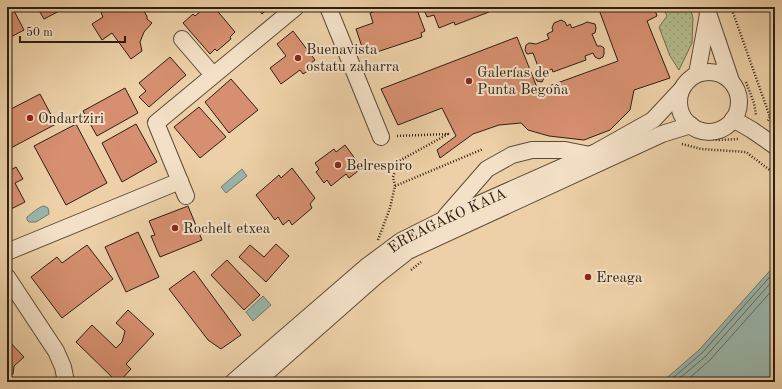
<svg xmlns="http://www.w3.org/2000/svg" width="782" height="389" font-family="'Old Standard TT',serif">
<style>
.park{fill:url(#park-dots);stroke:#706e4f}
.water{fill:#99b6ac;stroke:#6d7a6f}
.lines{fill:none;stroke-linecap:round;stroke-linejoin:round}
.shore{stroke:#626a60;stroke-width:1}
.building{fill:#d68f70;stroke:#2c1f13}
.minor-casing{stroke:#5c4b38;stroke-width:18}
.path{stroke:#2c1f13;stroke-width:2.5;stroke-dasharray:1 2;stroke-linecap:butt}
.minor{stroke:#f3e0c6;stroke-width:16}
.poi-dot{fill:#8f2418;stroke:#f3e0c6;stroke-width:1.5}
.labels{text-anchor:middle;stroke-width:4;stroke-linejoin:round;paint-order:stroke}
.poi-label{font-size:15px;fill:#2c1f13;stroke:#f3e0c6;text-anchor:start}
.street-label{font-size:15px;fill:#2c1f13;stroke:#f3e0c6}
</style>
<defs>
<pattern id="park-dots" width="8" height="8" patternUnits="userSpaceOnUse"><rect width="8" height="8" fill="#b3bc8b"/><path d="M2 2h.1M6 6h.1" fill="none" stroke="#9aa177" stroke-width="1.8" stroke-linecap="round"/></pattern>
</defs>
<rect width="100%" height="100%" fill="#edd0a7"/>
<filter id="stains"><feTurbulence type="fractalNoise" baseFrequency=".005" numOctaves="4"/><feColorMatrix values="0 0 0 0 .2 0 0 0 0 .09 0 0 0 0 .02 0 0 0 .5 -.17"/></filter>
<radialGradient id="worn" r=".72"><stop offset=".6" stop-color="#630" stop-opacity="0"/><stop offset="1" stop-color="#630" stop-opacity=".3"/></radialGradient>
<!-- park -->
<path class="park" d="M 663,7 L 690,7 L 693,18 L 692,43 L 679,70 L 670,56 L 659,27 L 667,16 Z"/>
<!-- water -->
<g class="water">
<path d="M 242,169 L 247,176 L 226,193 L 221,187 Z"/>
<path d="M 44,206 L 48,208 L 49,214 L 36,222 L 29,222 L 27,220 L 27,217 C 31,214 40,206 44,206 Z"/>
<path d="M 775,265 L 775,382 L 662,382 L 699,350 Z"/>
<path d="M 263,296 L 271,305 L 253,321 L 246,312 Z"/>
</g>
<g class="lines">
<!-- shore -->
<g class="shore">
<path d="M 668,382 L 702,353 L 775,271"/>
<path d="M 675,382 L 706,356 L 775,278"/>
<path d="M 685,382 L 710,360 L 775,287"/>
</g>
</g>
<!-- building -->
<g class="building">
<path d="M 7,7 L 12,7 L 24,30 L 7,39 Z"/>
<path d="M 37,7 L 67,7 L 44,19 Z"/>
<path d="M 109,7 L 141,7 L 147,16 L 147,19 L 152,23 L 144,32 L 140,42 L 142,51 L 131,59 L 112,33 L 102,40 L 92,24 L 103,17 L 101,13 Z"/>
<path d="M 201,7 L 214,7 L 235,32 L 230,37 L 231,39 L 217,51 L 215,49 L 210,54 L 183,23 L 193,14 L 195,16 L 202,10 L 200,8 Z"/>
<path d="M 257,7 L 270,7 L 262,14 Z"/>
<path d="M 387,7 L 395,7 L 396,10 L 405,7 L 416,7 L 425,31 L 421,33 L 422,37 L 368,55 L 366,49 L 363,50 L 356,29 L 373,23 L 370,13 Z"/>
<path d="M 423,7 L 494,7 L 488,10 L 489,12 L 455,25 L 454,22 L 439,28 L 434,15 L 427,17 Z"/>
<path d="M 598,7 L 654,7 L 657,16 L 647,21 L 670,78 L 634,90 L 630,110 L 610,130 L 584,140 L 549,136 L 528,130 L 521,123 L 499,125 L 473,134 L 440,158 L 437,150 L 456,136 L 442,108 L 398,125 L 381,89 L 517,37 L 538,90 L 618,61 Z"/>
<path d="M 561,20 L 565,22 L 567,26 L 570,24 L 572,28 L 583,24 L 587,22 L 595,24 L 596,28 L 595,33 L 592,34 L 597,46 L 601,46 L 604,48 L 604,54 L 603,57 L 599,59 L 595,57 L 593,53 L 585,56 L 586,60 L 553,72 L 552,69 L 544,73 L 544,78 L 542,82 L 537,81 L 535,77 L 540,72 L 533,53 L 527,54 L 525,50 L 526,45 L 529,43 L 536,44 L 549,39 L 547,34 L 553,31 L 552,28 L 554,23 Z"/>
<path d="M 293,31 L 315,60 L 311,63 L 314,67 L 303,74 L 300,70 L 281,84 L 270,68 L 286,56 L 277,44 Z"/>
<path d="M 170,57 L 186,75 L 149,107 L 139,97 L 146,91 L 139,83 Z"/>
<path d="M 231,79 L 258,110 L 229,133 L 205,102 Z"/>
<path d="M 125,88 L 138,113 L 97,136 L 83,111 Z"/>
<path d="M 40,94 L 56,124 L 7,150 L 7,111 Z"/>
<path d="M 199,107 L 226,137 L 200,158 L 174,127 Z"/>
<path d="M 76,124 L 107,183 L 66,205 L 34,146 Z"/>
<path d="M 136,124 L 157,162 L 122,182 L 102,143 Z"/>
<path d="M 345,145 L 362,168 L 349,178 L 346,174 L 331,186 L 327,180 L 324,183 L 316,172 L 319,169 L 315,163 L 334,149 L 336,152 Z"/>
<path d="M 16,167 L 23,179 L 15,183 L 25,202 L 7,211 L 7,172 Z"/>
<path d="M 292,168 L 315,198 L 310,204 L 312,208 L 292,225 L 289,220 L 283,225 L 278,217 L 275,220 L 256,195 L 279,175 L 281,178 Z"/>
<path d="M 188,206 L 202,240 L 160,257 L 151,236 L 155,235 L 149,221 Z"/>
<path d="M 138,232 L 159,277 L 126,292 L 105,247 Z"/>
<path d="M 276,244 L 289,256 L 266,282 L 239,257 L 250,245 L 264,257 Z"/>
<path d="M 87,245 L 113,279 L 62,318 L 31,277 L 57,257 L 62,263 Z"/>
<path d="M 227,260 L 260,295 L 244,310 L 211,275 Z"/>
<path d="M 194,271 L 241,335 L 221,349 L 208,340 L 169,289 Z"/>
<path d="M 128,310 L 154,334 L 126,364 L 131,369 L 119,382 L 117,382 L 76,342 L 92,325 L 116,348 L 122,342 L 125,331 L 116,323 Z"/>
<path d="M 7,339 L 24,357 L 14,366 L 13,374 L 7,375 Z"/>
</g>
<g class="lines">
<defs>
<g id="minor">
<path d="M 328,7 L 381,137"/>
<path d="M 706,7 L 731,81"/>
<path d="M 182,39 L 213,75"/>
<circle cx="709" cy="102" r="30"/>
<path d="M 697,74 L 708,14"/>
<path d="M 733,119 L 752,130 L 775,146"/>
<path d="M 186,196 L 156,123 L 296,7"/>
<path d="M 446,216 L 487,169 L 512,155 L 532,150 L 565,150 L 590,155"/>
<path d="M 7,252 L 180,181"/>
<path d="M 7,277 L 56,351 L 63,367 L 66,382"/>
<path id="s1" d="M 233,382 L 366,267 L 401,241 L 443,220 L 596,152 L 653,120 L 681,90"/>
<path d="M 256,382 L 375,277 L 408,251 L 662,134 L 691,125"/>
</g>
</defs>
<!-- minor casing -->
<use href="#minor" class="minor-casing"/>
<!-- path -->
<g class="path">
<path d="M 731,7 L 770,117 L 767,122"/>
<path d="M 746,82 L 754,103 L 756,115"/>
<path d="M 698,137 L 719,140 L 739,139"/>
<path d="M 682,144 L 701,149 L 746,152 L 775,174"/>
<path d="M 395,186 L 483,149"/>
<path d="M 378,240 L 390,208 L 395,186 L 393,177 L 399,161 L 448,134 L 395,136"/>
<path d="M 411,270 L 421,262"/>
</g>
<!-- minor -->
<use href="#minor" class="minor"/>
</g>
<!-- markers -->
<g class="poi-dot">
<circle cx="298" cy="58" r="4"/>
<circle cx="469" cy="81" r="4"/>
<circle cx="30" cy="118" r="4"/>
<circle cx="338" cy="165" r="4"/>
<circle cx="175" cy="228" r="4"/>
<circle cx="588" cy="277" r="4"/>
</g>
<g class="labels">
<!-- poi labels -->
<g class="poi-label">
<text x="306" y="54">Buenavista<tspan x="306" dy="17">ostatu zaharra</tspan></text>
<text x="477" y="77">Galerías de<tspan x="477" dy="17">Punta Begoña</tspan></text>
<text x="38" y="123">Ondartziri</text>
<text x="346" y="170">Belrespiro</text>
<text x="183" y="233">Rochelt etxea</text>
<text x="596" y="282">Ereaga</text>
</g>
<!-- street labels -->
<g class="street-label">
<text dy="5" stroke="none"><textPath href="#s1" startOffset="270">EREAGAKO KAIA</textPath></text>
</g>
</g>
<!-- margin -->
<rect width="782" height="389" fill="none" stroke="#edd0a7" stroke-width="24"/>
<rect x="8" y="8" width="766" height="373" fill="none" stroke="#2c1f13" stroke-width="2"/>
<rect x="12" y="12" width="758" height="365" fill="none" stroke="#2c1f13"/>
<!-- scale -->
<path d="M20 36v6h105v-6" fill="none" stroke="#2c1f13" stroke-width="2"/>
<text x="26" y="36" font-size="12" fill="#2c1f13" stroke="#f3e0c6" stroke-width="3" paint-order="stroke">50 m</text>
<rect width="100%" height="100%" filter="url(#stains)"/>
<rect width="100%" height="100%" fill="url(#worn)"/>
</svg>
